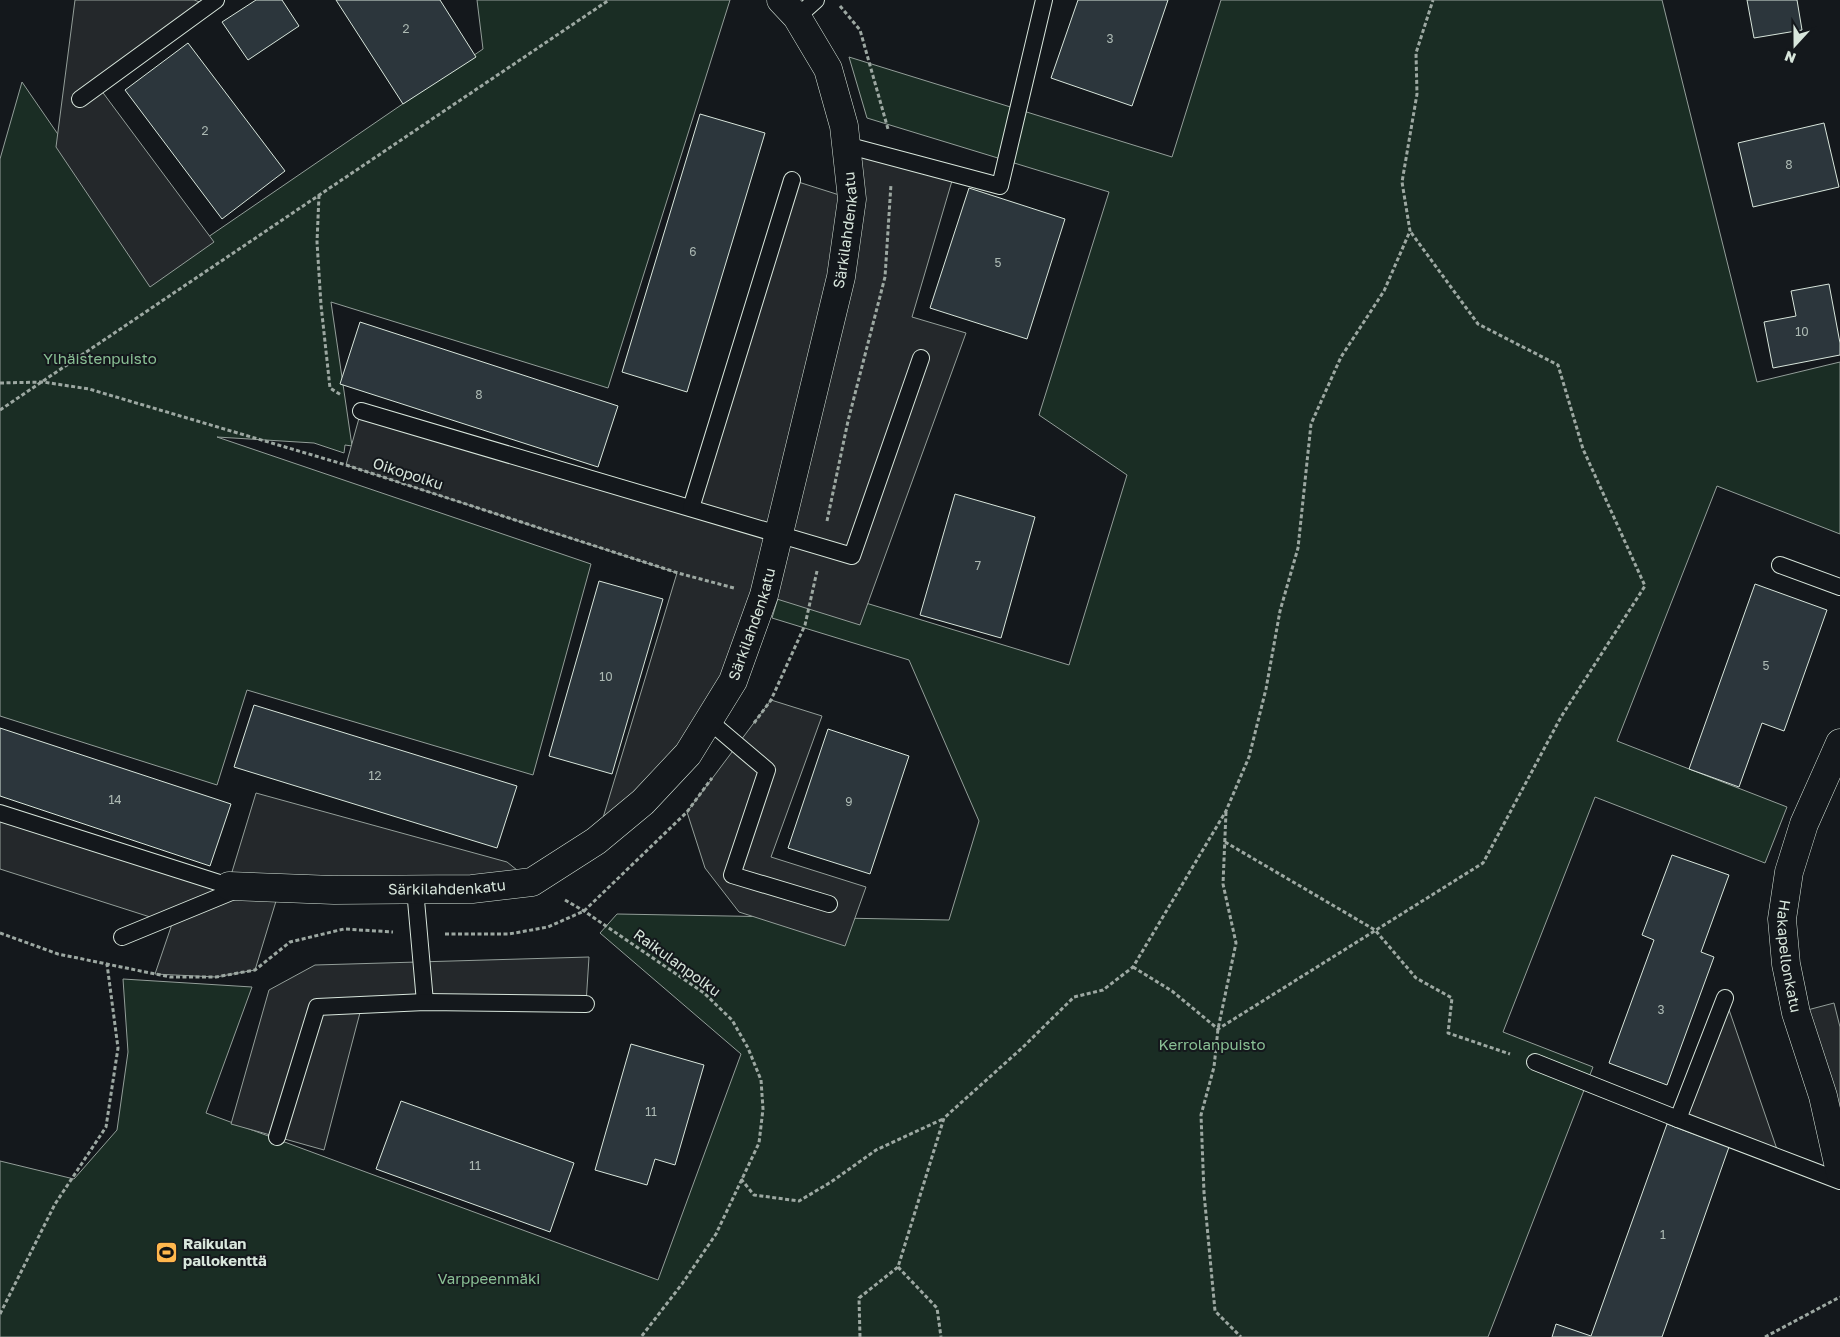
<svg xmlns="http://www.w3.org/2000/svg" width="1840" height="1337" font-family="'Golos Text',sans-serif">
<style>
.green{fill:#1a2d24;stroke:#939e99}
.parking{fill:#24282b;stroke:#939e99}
.building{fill:#2c363c;stroke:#d8e6dc}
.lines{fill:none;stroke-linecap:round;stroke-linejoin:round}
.service-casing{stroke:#d8e6dc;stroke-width:18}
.minor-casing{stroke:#d8e6dc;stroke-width:29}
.path{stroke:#9da8a2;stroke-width:3;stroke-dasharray:4 2.5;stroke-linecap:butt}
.service{stroke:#14181c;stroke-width:16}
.minor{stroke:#14181c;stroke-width:28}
.labels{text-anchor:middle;stroke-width:4;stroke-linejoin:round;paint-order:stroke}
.number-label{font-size:12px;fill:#adbab4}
.street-label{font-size:15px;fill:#d8e6dc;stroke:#14181c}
.park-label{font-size:15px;fill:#8ac095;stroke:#14181c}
.poi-label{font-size:15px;font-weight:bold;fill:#d8e6dc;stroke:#14181c;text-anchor:start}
</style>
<rect width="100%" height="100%" fill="#14181c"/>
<!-- green -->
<g class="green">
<path d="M 477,0 L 730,0 L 608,388 L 331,302 L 352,446 L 345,445 L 344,453 L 314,443 L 217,437 L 591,564 L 533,775 L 247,690 L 217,785 L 0,716 L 0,159 L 22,82 L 154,274 L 483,49 Z"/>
<path d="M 1221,0 L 1662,0 L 1757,382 L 1840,362 L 1840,534 L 1717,486 L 1617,741 L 1787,807 L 1765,863 L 1595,797 L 1503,1032 L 1593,1067 L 1488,1337 L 0,1337 L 0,1161 L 74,1179 L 117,1130 L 128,1052 L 123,979 L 252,987 L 206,1113 L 658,1280 L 741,1054 L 600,933 L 617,914 L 949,920 L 979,821 L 909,660 L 772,618 L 784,578 L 1069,665 L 1127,475 L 1039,415 L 1109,192 L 867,118 L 849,57 L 1172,157 Z"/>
</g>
<!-- parking -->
<g class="parking">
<path d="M 75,0 L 194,0 L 209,5 L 98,86 L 214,242 L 150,287 L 56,147 Z"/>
<path d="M 846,145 L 954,174 L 912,317 L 966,333 L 860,625 L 764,595 L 733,681 L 596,841 L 677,573 L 346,465 L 361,411 L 691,508 L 792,180 L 852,199 Z"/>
<path d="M 771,700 L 822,716 L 771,857 L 866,887 L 845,946 L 739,912 L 705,868 L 687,812 Z"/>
<path d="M 256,793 L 507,862 L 532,882 L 280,888 L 255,970 L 216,977 L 155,974 L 172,924 L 0,869 L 0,813 L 228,885 Z"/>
<path d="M 589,957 L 586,1004 L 362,1005 L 324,1150 L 231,1124 L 269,990 L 315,965 Z"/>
<path d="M 1725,998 L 1780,1158 L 1678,1119 Z"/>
<path d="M 1834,1003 L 1840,1027 L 1840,1172 L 1796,1013 Z"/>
</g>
<!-- building -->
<g class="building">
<path d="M 256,0 L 282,0 L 299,26 L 248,60 L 222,22 Z"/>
<path d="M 336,0 L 440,0 L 476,57 L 403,104 Z"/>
<path d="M 1078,0 L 1168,0 L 1132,106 L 1051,78 Z"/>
<path d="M 1747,0 L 1797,0 L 1802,30 L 1754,38 Z"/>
<path d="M 188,43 L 285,171 L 222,219 L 125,90 Z"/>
<path d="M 700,114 L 765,133 L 687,392 L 622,372 Z"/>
<path d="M 1824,123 L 1839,187 L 1753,207 L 1738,143 Z"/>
<path d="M 969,188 L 1065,219 L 1027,339 L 930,308 Z"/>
<path d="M 1829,284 L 1840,343 L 1840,355 L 1773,368 L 1764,322 L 1796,316 L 1791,291 Z"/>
<path d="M 360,322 L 618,406 L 598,467 L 340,384 Z"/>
<path d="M 955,494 L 1035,517 L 1001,638 L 920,615 Z"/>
<path d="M 599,581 L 663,599 L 612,774 L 549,756 Z"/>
<path d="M 1755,584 L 1827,610 L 1784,731 L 1762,723 L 1739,787 L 1689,769 Z"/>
<path d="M 254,705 L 517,786 L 497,848 L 234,767 Z"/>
<path d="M 0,728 L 231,804 L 210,866 L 0,796 Z"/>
<path d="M 828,729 L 909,756 L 870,874 L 788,848 Z"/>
<path d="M 1672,855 L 1729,875 L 1701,952 L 1714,957 L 1667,1085 L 1609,1063 L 1654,940 L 1642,935 Z"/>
<path d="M 631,1044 L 704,1065 L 675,1165 L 655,1159 L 647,1185 L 595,1170 Z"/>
<path d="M 401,1101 L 574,1163 L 550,1232 L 376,1169 Z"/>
<path d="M 1667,1124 L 1729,1147 L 1662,1337 L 1552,1337 L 1556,1324 L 1591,1336 Z"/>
</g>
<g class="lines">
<defs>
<g id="service">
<path d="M 797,17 L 816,0"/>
<path d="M 80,99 L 216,0"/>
<path d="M 846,145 L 1000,186 L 1044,0"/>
<path d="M 361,411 L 852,556 L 921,358"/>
<path d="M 691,508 L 792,180"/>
<path d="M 1780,565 L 1840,587"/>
<path d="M 708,720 L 767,770 L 732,875 L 829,904"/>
<path d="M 0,813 L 229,886"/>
<path d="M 415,889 L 425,1002"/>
<path d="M 122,937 L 241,888"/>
<path d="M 1725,998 L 1678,1119 L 1840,1181"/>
<path d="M 1535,1062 L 1678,1119"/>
<path d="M 277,1137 L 317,1007 L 425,1002 L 586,1004"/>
</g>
<g id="minor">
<path id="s1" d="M 1840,743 L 1804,824 L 1789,872 L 1782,919 L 1786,964 L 1796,1013 L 1823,1096 L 1840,1172"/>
<path id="s2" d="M 229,886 L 334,890 L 472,889 L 532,882 L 596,841 L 643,802 L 688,754 L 733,681 L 764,595 L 841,277 L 852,199 L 844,126 L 828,69 L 797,17 L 781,0"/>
</g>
</defs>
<!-- service casing -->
<use href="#service" class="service-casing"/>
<!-- minor casing -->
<use href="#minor" class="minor-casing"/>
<!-- path -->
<g class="path">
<path d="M 840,6 L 860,30 L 888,129"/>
<path d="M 319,195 L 317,242 L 321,305 L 330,388 L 341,395"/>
<path d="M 0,383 L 43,382 L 89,389 L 346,465 L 678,573 L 734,588"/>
<path d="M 0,410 L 609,0"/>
<path d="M 827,521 L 848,421 L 885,277 L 891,184"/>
<path d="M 754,723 L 771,700 L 805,625 L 817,571"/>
<path d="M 1226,812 L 1223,884 L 1236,943 L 1218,1029 L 1214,1067 L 1201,1115 L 1204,1193 L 1215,1311 L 1241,1337"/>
<path d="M 1225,842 L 1375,930 L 1416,978 L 1452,998 L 1448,1033 L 1510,1054"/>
<path d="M 565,900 L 584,911 L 704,993 L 732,1020 L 748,1048 L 761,1080 L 763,1109 L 759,1143 L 716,1234 L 682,1284 L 641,1337"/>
<path d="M 0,933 L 58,954 L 170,977 L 216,977 L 255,970 L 290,942 L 344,929 L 393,932"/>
<path d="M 445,934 L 509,934 L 548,927 L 584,911 L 687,812 L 712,778"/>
<path d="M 1133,967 L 1172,991 L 1218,1029 L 1483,863 L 1561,717 L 1645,586 L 1583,449 L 1558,365 L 1478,324 L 1410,231"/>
<path d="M 741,1179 L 754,1195 L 799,1201 L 831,1182 L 876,1150 L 943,1119"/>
<path d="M 898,1267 L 937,1308 L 941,1337"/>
<path d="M 0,1314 L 55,1204 L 106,1127 L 118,1048 L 107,964"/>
<path d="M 860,1337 L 859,1298 L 898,1267 L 944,1118 L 1022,1048 L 1074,997 L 1103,990 L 1133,967 L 1226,811 L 1249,757 L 1266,689 L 1280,611 L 1298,548 L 1311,424 L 1341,357 L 1384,291 L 1410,231 L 1402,182 L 1417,94 L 1416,53 L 1433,0"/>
<path d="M 1765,1337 L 1840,1297"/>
</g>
<!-- service -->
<use href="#service" class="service"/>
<!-- minor -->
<use href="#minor" class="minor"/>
</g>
<!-- icons -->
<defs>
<symbol id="stadium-square" viewBox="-11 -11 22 22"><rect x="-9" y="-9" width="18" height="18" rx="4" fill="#ffb74d" stroke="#14181c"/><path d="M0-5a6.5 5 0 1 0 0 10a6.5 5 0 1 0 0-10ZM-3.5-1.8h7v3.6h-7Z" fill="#111"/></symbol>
</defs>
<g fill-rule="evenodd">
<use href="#stadium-square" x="154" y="1240" width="25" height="25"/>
</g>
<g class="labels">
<!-- number labels -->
<g class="number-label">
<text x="406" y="33">2</text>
<text x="1110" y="43">3</text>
<text x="205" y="135">2</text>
<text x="1789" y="169">8</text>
<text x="693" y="256">6</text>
<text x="998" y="267">5</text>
<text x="1802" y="336">10</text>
<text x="479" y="399">8</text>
<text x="978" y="570">7</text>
<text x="1766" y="670">5</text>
<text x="606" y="681">10</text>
<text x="375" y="780">12</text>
<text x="115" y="804">14</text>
<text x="849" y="806">9</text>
<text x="1661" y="1014">3</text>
<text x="651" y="1116">11</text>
<text x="475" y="1170">11</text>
<text x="1663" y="1239">1</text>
</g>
<!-- street labels -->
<g class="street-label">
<text dy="5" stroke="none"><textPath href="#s2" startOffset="1058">Särkilahdenkatu</textPath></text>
<text transform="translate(408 474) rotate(18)" y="5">Oikopolku</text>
<text dy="5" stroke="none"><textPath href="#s2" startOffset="652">Särkilahdenkatu</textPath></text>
<text dy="5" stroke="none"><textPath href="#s2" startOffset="218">Särkilahdenkatu</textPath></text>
<text dy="5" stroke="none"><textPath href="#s1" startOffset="224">Hakapellonkatu</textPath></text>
<text transform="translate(677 963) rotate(36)" y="5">Raikulanpolku</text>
</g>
<!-- park labels -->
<g class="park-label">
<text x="100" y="364">Ylhäistenpuisto</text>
<text x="1212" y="1050">Kerrolanpuisto</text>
<text x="489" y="1284">Varppeenmäki</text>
</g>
<!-- poi labels -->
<g class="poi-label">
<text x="183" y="1249">Raikulan<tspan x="183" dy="17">pallokenttä</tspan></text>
</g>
</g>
<!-- north arrow -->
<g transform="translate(1795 45) rotate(201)" stroke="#14181c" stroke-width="4" paint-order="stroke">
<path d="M0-4L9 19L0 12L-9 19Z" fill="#d8e6dc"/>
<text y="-8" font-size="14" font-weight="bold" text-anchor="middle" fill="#d8e6dc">N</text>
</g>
</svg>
